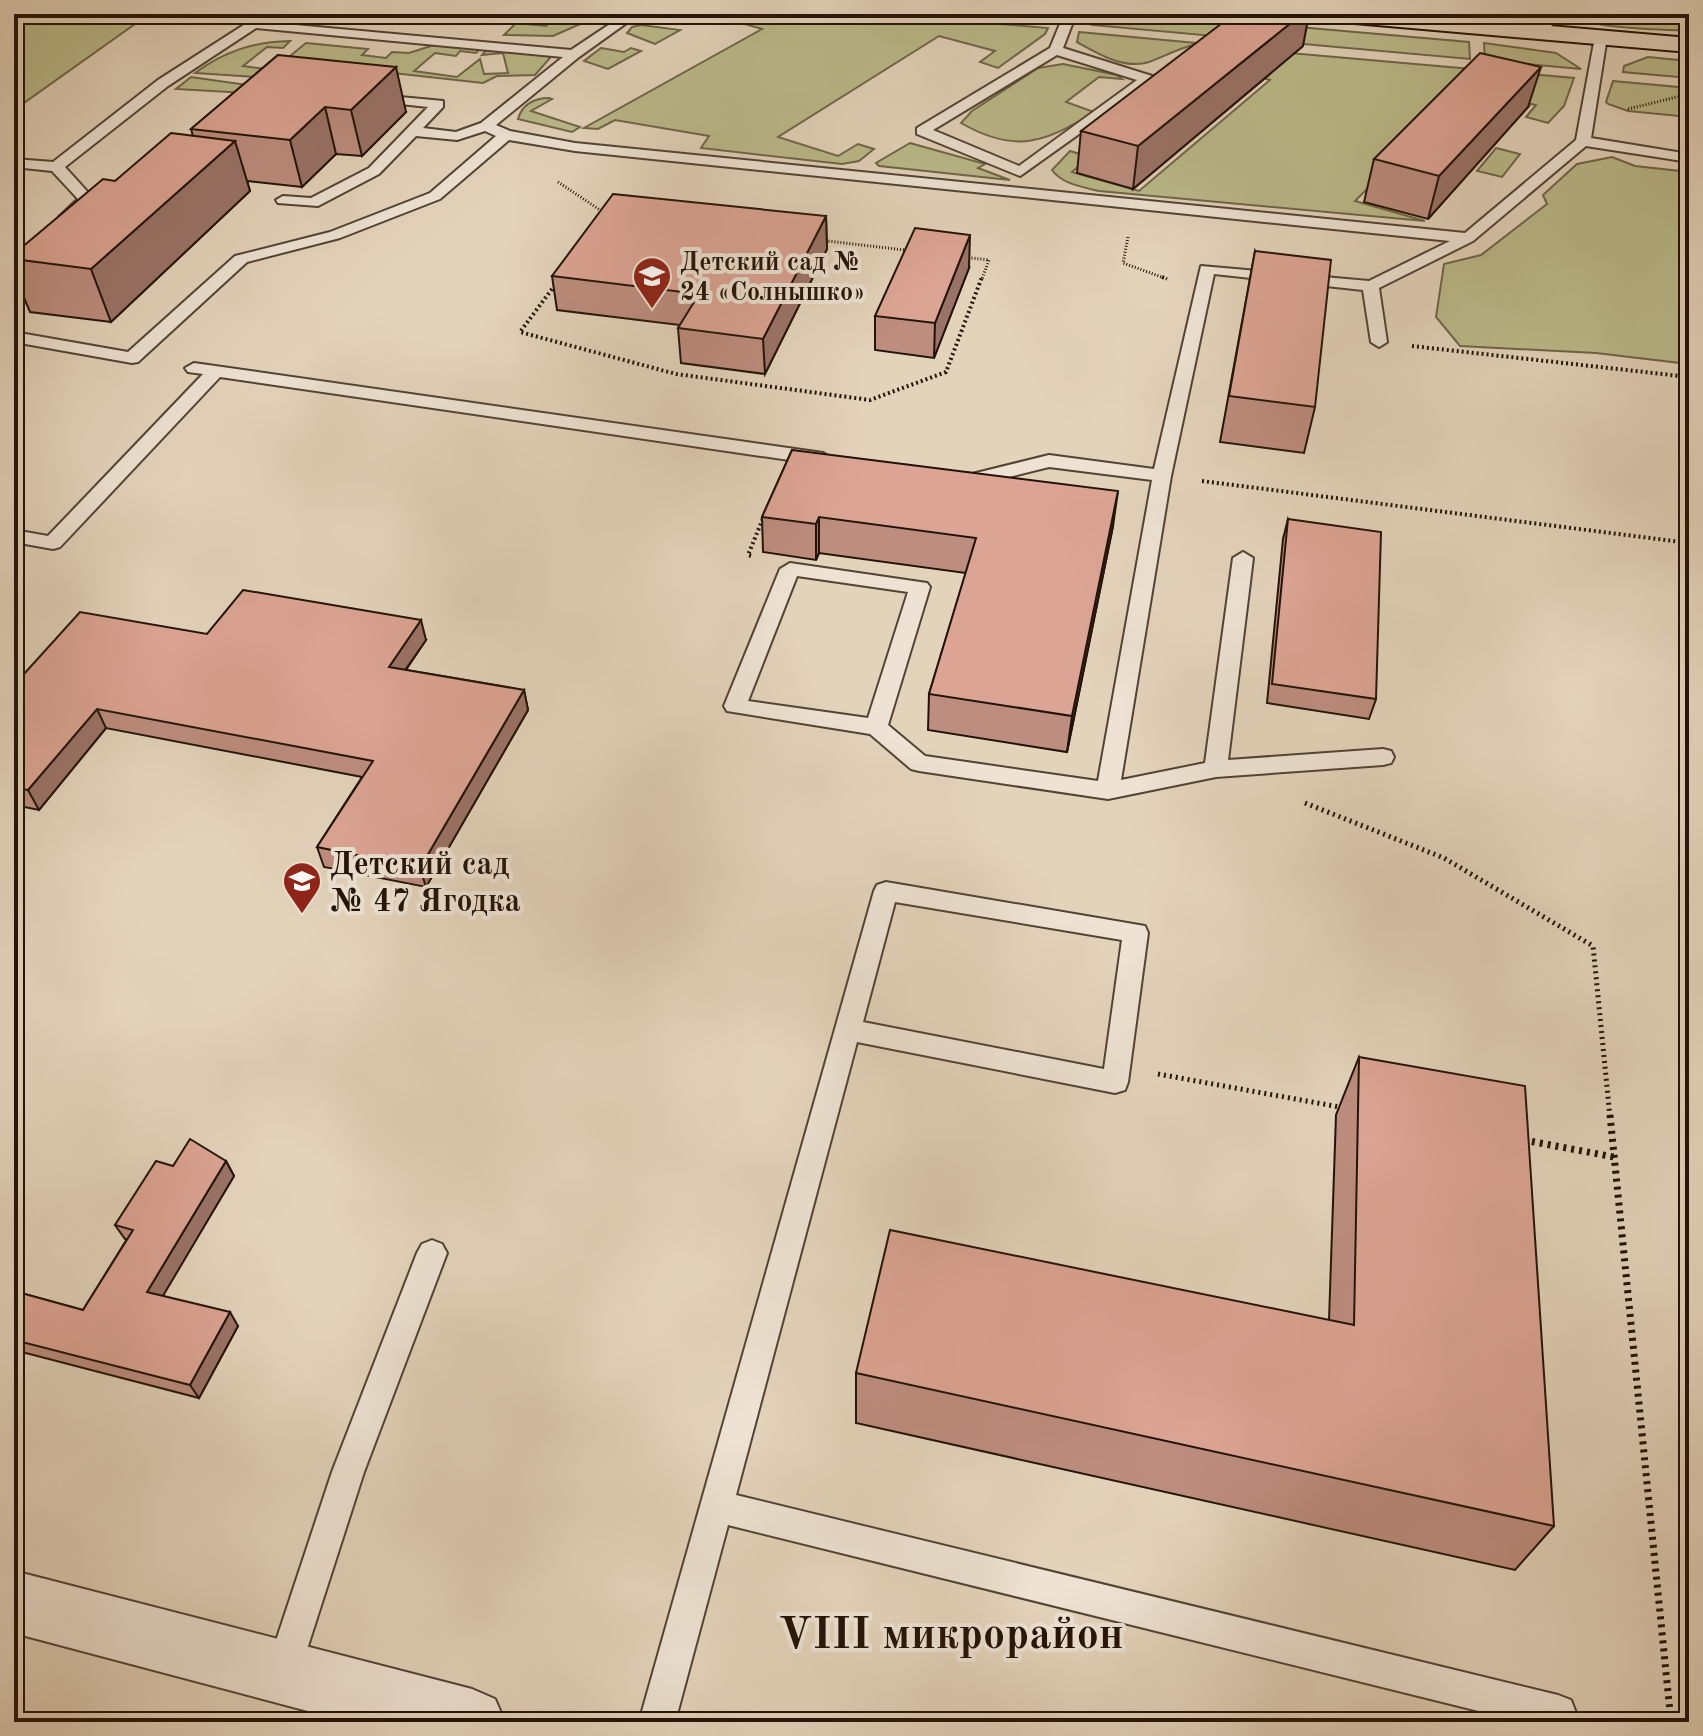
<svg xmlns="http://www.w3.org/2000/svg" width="1703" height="1736" font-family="'Old Standard TT',serif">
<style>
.green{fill:#bbba8b;stroke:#6f6648;stroke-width:2}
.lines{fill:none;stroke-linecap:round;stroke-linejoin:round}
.lane-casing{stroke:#534333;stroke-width:4}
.street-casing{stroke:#534333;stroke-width:4}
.primary-casing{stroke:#231306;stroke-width:4}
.path-far3{stroke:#231306;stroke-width:3;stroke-dasharray:1 2;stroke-linecap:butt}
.path-far2{stroke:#231306;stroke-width:4;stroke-dasharray:2 3;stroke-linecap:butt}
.path-far1{stroke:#231306;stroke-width:5;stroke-dasharray:2 4;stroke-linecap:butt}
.path{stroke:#231306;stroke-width:7;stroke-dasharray:3 5;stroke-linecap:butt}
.lane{fill:#ede2d3;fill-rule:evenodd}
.street{fill:#ede2d3;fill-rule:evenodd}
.primary{fill:#e3d3bb;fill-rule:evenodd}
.wall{fill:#bd8d7f;stroke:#231306;stroke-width:2}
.shaded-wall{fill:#9a7368;stroke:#231306;stroke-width:2}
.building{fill:#dca494;stroke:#231306;stroke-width:2}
.labels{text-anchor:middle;stroke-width:8;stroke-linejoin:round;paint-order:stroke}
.far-poi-label{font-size:26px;font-weight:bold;fill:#231306;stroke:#ede2d3;text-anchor:start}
.poi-label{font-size:32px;font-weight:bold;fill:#231306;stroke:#ede2d3;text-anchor:start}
.near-quarter-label{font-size:44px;font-weight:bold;fill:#231306;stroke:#ede2d3}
</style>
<rect width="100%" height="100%" fill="#e3d3bb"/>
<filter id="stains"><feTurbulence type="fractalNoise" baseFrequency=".0025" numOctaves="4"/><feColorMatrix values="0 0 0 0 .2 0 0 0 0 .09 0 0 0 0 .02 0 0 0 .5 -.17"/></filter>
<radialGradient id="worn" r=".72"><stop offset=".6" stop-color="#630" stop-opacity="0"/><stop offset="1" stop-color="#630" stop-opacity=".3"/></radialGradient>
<!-- green -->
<g class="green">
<path d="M 14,14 L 149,14 L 14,110 Z"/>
<path d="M 558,14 L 603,14 L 553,36 L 504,35 L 516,23 L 546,26 Z"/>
<path d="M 687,14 L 886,14 L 1048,28 L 1045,34 L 998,68 L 980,62 L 995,51 L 939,36 L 778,137 L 838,156 L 858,144 L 874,149 L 859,161 L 842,164 L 701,148 L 709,136 L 615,120 L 598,129 L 584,128 L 762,29 L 711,14 L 698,21 L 686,17 Z"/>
<path d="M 1104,14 L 1150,14 L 1469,42 L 1470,59 L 1092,25 L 1095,20 Z"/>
<path d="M 1572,14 L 1689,14 L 1689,31 C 1663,29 1589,30 1572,14 Z"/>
<path d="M 641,25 L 680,30 L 655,44 L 627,33 L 632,27 Z"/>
<path d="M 1079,32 L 1196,43 L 1197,44 C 1179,48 1165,56 1149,62 C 1124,70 1097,53 1077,42 Z"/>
<path d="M 290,41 L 283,48 L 267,47 L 243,66 L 273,70 L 246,93 L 176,89 L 191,77 L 247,85 L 256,77 L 195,73 C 225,51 253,42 290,41 Z"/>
<path d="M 306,43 L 368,49 L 362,55 L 386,58 L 392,52 L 409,53 L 437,44 L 483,46 L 476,53 L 460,51 L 456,56 L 435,53 L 414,71 L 457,77 L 480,59 L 484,74 L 508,73 L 503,53 L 482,55 L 490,46 L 545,54 L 550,58 L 535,75 L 497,76 L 483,83 L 284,61 Z"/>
<path d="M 1484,43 L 1556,53 L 1581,69 L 1485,60 Z"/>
<path d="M 1211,46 L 1574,78 L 1564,106 L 1548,123 L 1526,117 L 1536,105 L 1467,89 L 1355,201 L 1425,221 L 1099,191 C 1082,187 1062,184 1052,170 L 1070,151 L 1089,157 L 1072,172 L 1139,191 L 1270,80 L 1208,63 Z"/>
<path d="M 601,48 L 624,52 L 631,48 L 641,51 L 608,69 L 584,61 Z"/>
<path d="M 1648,57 L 1689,61 L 1689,78 L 1623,72 L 1624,66 Z"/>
<path d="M 1063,64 L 1117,75 L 1122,79 L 1099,77 L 1066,102 L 1094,112 C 1045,143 1015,154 961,123 L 972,111 L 1038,68 Z"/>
<path d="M 1613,81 L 1689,88 L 1689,117 L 1628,111 L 1608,104 L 1606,102 Z"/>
<path d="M 549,98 L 552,99 L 531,111 L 580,127 L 572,132 L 518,119 C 522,104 535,98 549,98 Z"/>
<path d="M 910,143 L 985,164 L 978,168 L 1010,180 L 879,166 L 876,163 Z"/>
<path d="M 1496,148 L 1520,154 L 1502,177 L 1477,171 Z"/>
<path d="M 1612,157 L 1635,166 L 1689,172 L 1689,364 L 1596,353 L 1460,346 L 1436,317 L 1444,264 L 1481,255 L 1547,204 L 1543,195 L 1577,164 Z"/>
</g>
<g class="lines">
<defs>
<g id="lane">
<path d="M 625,14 L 639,14 L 579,57 L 496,125 L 510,131 L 575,143 L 1465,233 L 1576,140 L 1595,37 L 1601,33 L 1607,37 L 1591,138 L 1689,154 L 1689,162 L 1586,146 L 1473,241 L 1379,288 L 1387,342 L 1379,347 L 1371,342 L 1363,290 L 1214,274 L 1171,476 L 1121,780 L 1205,763 L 1233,558 L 1243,552 L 1253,558 L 1228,760 L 1383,749 L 1391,751 L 1394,757 L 1391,763 L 1383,765 L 1216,777 L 1108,799 L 919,771 L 911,769 L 870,734 L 727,711 L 724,706 L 780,569 L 790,563 L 927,583 L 930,587 L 888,725 L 925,756 L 1098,781 L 1152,480 L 1049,467 L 972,486 L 955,483 L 953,479 L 962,473 L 972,474 L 1049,455 L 1154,469 L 1201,266 L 1369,281 L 1450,241 L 575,151 L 509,140 L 440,199 L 340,238 L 247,262 L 138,362 L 132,363 L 14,342 L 14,332 L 128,352 L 235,256 L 330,232 L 430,193 L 496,136 L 485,131 L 457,140 L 416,136 L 379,174 L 318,206 L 278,203 L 276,200 L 283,196 L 311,198 L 369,168 L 428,107 L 373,101 L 366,97 L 368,94 L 443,101 L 443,107 L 423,128 L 456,132 L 481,123 L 563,57 L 256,28 L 168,86 L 65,167 L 94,199 L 72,220 L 62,220 L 59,217 L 78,199 L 52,171 L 14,167 L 14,159 L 53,162 L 158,80 L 250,21 L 571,50 ZM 797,576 L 908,592 L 868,718 L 748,701 Z"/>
<path d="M 1064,14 L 1076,14 L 1063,48 L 1152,76 L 1152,82 L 1020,176 L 917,134 L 917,128 L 1050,48 ZM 1057,55 L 1137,80 L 1019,166 L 933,130 Z"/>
<path d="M 1539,14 L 1551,14 L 1552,36 L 1542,33 Z"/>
<path d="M 194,363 L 823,453 L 832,459 L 823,465 L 220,377 L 60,547 L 53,549 L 14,542 L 14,530 L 48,536 L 203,374 L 188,372 L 185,368 Z"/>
<path d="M 886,882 L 1145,926 L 1148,933 L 1128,1082 L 1125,1090 L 1115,1093 L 857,1042 L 736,1495 L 1558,1695 L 1571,1700 L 1576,1713 L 1572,1722 L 1523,1722 L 728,1525 L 675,1722 L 639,1722 L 874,891 L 877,885 ZM 895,902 L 1122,940 L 1104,1069 L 863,1022 Z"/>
<path d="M 432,1240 L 442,1244 L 447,1253 L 364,1472 L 300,1671 L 295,1683 L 283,1688 L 271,1683 L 266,1671 L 332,1472 L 417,1253 L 422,1244 Z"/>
</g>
<path id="street" d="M 14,1571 L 472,1689 L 495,1699 L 505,1722 L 349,1722 L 14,1633 Z"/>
<path id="primary" d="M 1320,14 L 1411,14 L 1689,38 L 1689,52 L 1331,21 L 1323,19 Z"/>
</defs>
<!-- lane casing -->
<use href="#lane" class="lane-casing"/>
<!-- street casing -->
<use href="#street" class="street-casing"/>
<!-- primary casing -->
<use href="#primary" class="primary-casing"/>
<!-- path-far3 -->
<g class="path-far3">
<path d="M 1628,109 L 1689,94"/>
<path d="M 558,182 L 606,214"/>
<path d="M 1128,237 L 1123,263 L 1167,279"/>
<path d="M 559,279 L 607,215 L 989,260 L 982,279"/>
</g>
<!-- path-far2 -->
<g class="path-far2">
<path d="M 561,277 L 520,332 L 676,374 L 870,400 L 946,372 L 982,277"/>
<path d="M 1162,277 L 1167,279"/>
<path d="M 1412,346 L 1689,377"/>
<path d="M 1202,481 L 1689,543"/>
<path d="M 751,556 L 748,555 L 764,516"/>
</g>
<!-- path-far1 -->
<g class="path-far1">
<path d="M 1305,803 L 1444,858 L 1593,946 L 1610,1117"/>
<path d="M 1158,1074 L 1345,1108"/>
</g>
<!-- path -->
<g class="path">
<path d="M 1610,1115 L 1671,1722"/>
<path d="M 1524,1140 L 1614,1157"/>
</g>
<!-- lane -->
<use href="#lane" class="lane"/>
<!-- street -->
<use href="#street" class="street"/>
<!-- primary -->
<use href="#primary" class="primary"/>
</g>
<!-- wall -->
<g class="wall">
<path d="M 1303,46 L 1133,189 L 1077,173 L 1081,131 Z"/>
<path d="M 278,55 L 406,112 L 362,156 L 336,154 L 302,187 L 247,181 L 250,191 L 111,322 L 30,312 L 15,276 L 14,277 L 14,254 L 115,181 L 193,136 L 191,129 Z"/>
<path d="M 1528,107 L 1428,219 L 1364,202 L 1374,159 Z"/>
<path d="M 826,216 L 827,249 L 765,374 L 681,363 L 678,328 L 680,325 L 557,310 L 552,276 Z"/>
<path d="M 1255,251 L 1315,407 L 1304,453 L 1220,442 Z"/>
<path d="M 969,268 L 934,358 L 875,350 L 875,316 Z"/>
<path d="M 792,450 L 1113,526 L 1067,752 L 928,730 L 929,694 L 966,573 L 819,553 L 816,560 L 763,552 L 762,517 Z"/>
<path d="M 1288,519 L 1376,699 L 1369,719 L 1267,703 L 1283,539 Z"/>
<path d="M 207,634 L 426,640 L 406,670 L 524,690 L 528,710 L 426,887 L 324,867 L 317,847 L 362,777 L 106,728 L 39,810 L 14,805 L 14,685 Z"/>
<path d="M 1359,1057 L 1554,1526 L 1515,1570 L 856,1423 L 856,1373 L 1329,1320 L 1336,1115 Z"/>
<path d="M 226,1161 L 234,1176 L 162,1296 L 238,1326 L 199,1398 L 14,1350 L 14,1291 L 83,1310 L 127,1239 L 125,1239 L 115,1225 L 173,1166 Z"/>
</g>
<!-- shaded-wall -->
<g class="shaded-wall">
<path d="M 1302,14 L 1309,14 L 1303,46 L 1133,189 L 1138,146 Z"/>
<path d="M 396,67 L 406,112 L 362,156 L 351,110 Z"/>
<path d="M 1541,67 L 1528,107 L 1428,219 L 1439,176 Z"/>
<path d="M 325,107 L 336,154 L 302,187 L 290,140 Z"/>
<path d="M 235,141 L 250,191 L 111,322 L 91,269 Z"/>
<path d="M 826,216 L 827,249 L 765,374 L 763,339 Z"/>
<path d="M 970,235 L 969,268 L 934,358 L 935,323 Z"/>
<path d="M 1118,491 L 1113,526 L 1067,752 L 1072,716 Z"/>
<path d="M 819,517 L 819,553 L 816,560 L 816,524 Z"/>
<path d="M 421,620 L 426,640 L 394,686 L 389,667 Z"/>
<path d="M 524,690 L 528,710 L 426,887 L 420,868 Z"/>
<path d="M 97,709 L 106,728 L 39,810 L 28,790 Z"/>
<path d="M 226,1161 L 234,1176 L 157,1306 L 147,1292 Z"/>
<path d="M 230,1312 L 238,1326 L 199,1398 L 190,1385 Z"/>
</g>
<!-- building -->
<g class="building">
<path d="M 1234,14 L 1302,14 L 1138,146 L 1081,131 Z"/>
<path d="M 1480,53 L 1541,67 L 1439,176 L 1374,159 Z"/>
<path d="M 278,55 L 396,67 L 351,110 L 325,107 L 290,140 L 191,129 Z"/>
<path d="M 171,133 L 235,141 L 91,269 L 14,259 L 14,254 L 103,179 L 115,181 Z"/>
<path d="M 613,194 L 826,216 L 763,339 L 678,328 L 699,294 L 552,276 Z"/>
<path d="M 915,228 L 970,235 L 935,323 L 875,316 Z"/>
<path d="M 1255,251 L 1331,260 L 1315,407 L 1229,396 Z"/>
<path d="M 792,450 L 1118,491 L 1072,716 L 929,694 L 976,538 L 819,517 L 816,524 L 762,517 Z"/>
<path d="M 1288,519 L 1381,532 L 1376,699 L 1272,684 Z"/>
<path d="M 243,590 L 421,620 L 389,667 L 524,690 L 420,868 L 317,847 L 373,761 L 97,709 L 28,790 L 14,788 L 14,685 L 80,612 L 207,634 Z"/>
<path d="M 1359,1057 L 1525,1086 L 1554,1526 L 856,1373 L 890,1230 L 1354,1325 Z"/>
<path d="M 190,1139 L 226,1161 L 147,1292 L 230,1312 L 190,1385 L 14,1340 L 14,1291 L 83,1310 L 133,1230 L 115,1225 L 156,1161 L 173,1166 Z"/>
</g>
<!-- icons -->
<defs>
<symbol id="school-pin" viewBox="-11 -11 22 30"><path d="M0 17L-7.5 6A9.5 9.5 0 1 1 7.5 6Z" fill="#8f2418" stroke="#ede2d3"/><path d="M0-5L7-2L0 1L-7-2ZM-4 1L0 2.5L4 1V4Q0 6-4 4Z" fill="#fff"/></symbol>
</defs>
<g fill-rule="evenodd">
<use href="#school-pin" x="630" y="254" width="44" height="60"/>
<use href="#school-pin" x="280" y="859" width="44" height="60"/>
</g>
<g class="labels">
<!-- far-poi labels -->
<g class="far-poi-label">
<text x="680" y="270">Детский сад №<tspan x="680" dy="30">24 «Солнышко»</tspan></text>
</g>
<!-- poi labels -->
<g class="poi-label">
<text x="330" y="874">Детский сад<tspan x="330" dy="37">№ 47 Ягодка</tspan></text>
</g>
<!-- near-quarter labels -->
<g class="near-quarter-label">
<text x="951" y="1648">VIII микрорайон</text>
</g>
</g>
<!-- margin -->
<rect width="1703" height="1736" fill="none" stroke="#e3d3bb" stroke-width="48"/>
<rect x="16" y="16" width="1671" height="1704" fill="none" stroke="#231306" stroke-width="4"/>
<rect x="24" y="24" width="1655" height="1688" fill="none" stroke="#231306" stroke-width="2"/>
<rect width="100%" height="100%" filter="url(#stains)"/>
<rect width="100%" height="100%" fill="url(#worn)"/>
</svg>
